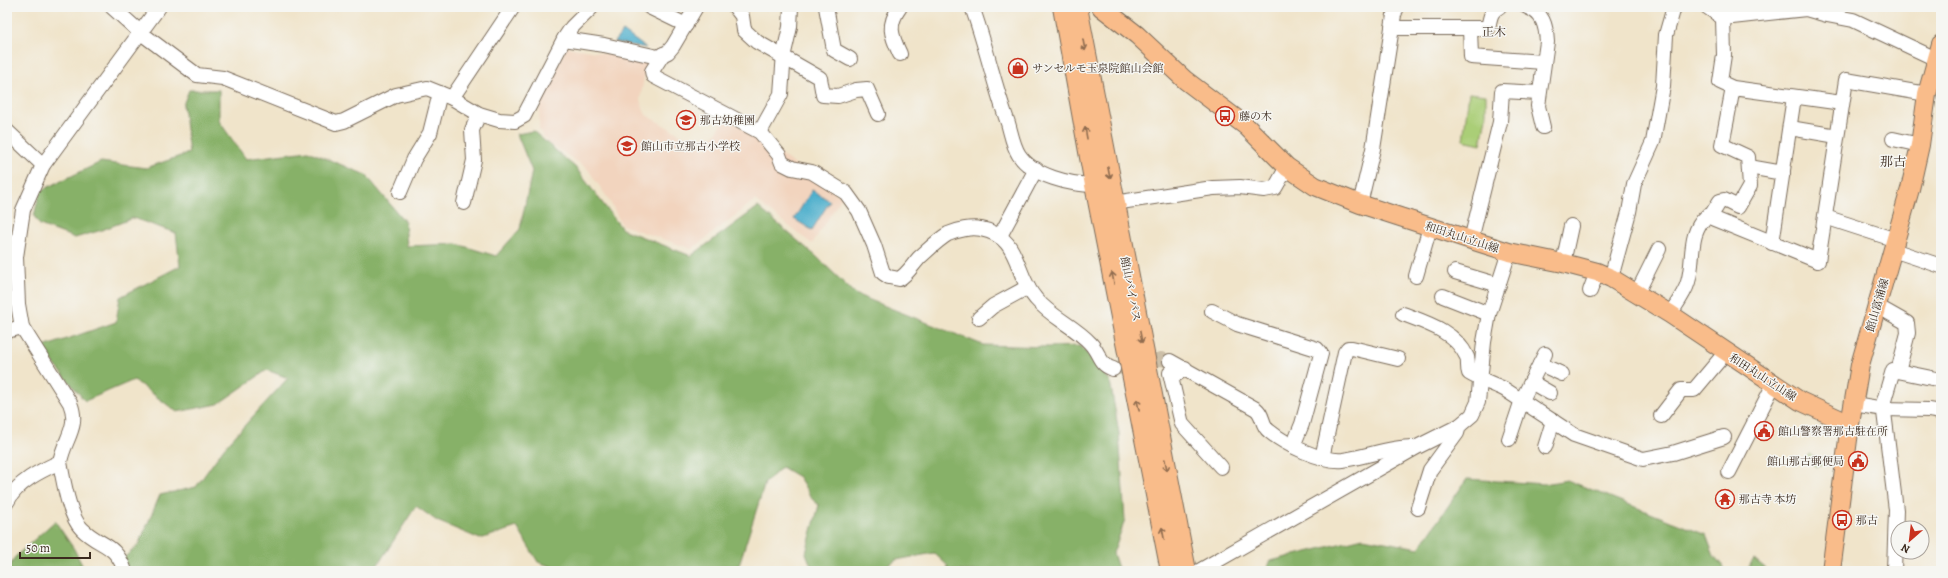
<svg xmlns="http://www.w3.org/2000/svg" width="1948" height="578" font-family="Alegreya,'Noto Serif JP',serif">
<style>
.built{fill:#f2d4be}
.green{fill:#aace77;stroke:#727c4a}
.forest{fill:#87b168;stroke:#616e43}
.water{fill:#4dafcc;stroke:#446c75}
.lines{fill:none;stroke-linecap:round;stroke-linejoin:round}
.minor-tunnel{stroke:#ccbfa8;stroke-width:14;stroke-dasharray:14 7;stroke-linecap:butt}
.minor-casing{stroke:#7a6b5a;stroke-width:16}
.major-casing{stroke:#7a6b5a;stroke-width:20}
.highway-casing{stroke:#7a6b5a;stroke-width:22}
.minor{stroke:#fff;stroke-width:14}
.major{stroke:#f9bc8a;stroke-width:18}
.highway{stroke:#f9bc8a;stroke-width:20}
.oneway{stroke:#906c4f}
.labels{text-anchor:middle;stroke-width:3;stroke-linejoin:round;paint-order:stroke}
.poi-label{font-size:11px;fill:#3b2a1e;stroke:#f6f6f2;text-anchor:start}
.street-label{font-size:11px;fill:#3b2a1e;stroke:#f6f6f2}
.neighbourhood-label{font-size:12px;fill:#3b2a1e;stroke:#f6f6f2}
.quarter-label{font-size:13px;fill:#3b2a1e;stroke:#f6f6f2}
</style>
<rect width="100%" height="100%" fill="#f6f6f2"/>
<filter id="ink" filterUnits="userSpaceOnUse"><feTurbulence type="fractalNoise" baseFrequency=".025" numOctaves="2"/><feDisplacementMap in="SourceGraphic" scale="8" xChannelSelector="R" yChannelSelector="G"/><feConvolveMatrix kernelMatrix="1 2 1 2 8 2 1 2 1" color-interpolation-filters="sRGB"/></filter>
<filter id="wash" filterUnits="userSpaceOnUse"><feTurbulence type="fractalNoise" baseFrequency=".012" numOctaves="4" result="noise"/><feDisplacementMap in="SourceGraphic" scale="16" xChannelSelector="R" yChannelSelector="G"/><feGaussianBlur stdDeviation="0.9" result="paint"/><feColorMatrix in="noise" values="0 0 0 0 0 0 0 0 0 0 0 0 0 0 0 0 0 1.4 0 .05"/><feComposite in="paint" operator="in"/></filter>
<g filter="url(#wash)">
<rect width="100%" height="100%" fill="#f0e4ca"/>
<!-- built -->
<path class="built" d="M 567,47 L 647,61 L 640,100 L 646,115 L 706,149 L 726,117 L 842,197 L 812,244 L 755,200 L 692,249 L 622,225 L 609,200 L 587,168 L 548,143 L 539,130 L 540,99 Z"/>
<!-- green -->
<g class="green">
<path d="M 1469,93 L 1486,95 L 1486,117 L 1481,144 L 1463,140 Z"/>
<path d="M 1809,454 L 1824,461 L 1826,464 L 1816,467 L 1806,458 Z"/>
</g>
<!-- forest -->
<g class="forest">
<path d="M 189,90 L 219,90 L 219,121 L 246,159 L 308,151 L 366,175 L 405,222 L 407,246 L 457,244 L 496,256 L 520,229 L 532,171 L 517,134 L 533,131 L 576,168 L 622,229 L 691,256 L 758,207 L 817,257 L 855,294 L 983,345 L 1048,347 L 1081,346 L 1110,381 L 1119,433 L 1125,520 L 1113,553 L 1119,571 L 947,571 L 948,566 L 934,553 L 896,560 L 880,571 L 813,571 L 806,553 L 819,505 L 812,499 L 799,477 L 782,467 L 765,483 L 737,571 L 564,571 L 538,562 L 517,527 L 480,539 L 437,521 L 416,506 L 375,569 L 325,571 L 110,571 L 139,544 L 160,495 L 196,487 L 224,448 L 288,378 L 267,370 L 218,404 L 177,412 L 134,380 L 85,401 L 41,348 L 116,322 L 120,297 L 180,266 L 176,233 L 133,218 L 102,230 L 75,238 L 40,225 L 34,216 L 40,191 L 101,162 L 146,168 L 189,153 L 183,105 Z"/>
<path d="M 1467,479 L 1544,484 L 1567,480 L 1706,535 L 1714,556 L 1727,571 L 1265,571 L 1271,561 L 1363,538 L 1419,548 Z"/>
<path d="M 55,521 L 74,549 L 85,571 L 7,571 L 15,557 Z"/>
<path d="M 1754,559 L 1769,571 L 1745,571 Z"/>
</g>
<!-- water -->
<g class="water">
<path d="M 623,31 L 646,48 L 614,42 Z"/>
<path d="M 812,190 L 830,201 L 812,230 L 794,219 Z"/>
</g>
</g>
<g filter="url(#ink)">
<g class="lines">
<!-- minor-tunnel -->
<path class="minor-tunnel" d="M 1113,369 L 1161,359 L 1170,361"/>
<defs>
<g id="minor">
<path d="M 112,7 L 141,33 L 197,75 L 223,78 L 336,123 L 344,121 L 396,95 L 427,88 L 452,98 L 479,114 L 499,120 L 515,121 L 524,116 L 564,39 L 604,45 L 658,57 L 668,52 L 673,46 L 696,7"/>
<path d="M 649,7 L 686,25"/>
<path d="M 735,7 L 742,16 L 744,30 L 757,42 L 820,78 L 823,95 L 838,96 L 856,90 L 867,89 L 878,114"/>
<path d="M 826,7 L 834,50 L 850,59"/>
<path d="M 900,7 C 887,25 891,35 900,54"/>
<path d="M 972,7 C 986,45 994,85 1008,123 C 1011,133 1013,146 1019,155 C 1033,176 1071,185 1095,185"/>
<path d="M 1527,7 C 1543,13 1546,25 1547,42 L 1538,106 L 1543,127"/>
<path d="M 1707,7 L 1723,18 L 1806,9 L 1827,15 L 1853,20 L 1936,59"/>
<path d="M 1723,18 L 1724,55 L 1720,82 L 1733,88 L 1842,103"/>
<path d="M 1392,28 L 1488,28 C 1490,20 1490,11 1499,7"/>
<path d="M 1470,28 L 1471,57 L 1543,62"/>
<path d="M 564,39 L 572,27 L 592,7"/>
<path d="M 663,54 L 652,71 L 653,76 L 760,132 L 779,155 L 782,163 L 792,168 L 812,172 L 846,193 L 859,211 L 874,245 L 883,273 L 889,277 L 899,279 C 908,274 913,264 920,257 C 928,250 939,239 948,234 C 957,230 971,227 981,229 C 1021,236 1014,275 1036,299 C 1051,317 1074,326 1090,343 C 1100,353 1098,364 1113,369"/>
<path d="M 452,98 L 513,7"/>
<path d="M 1790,128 L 1837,136"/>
<path d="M 7,131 L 43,165"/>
<path d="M 760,132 L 781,94 L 784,53 L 790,27 L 791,7"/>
<path d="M 1893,139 L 1920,145"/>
<path d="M 1749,167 L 1783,173"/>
<path d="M 400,192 L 414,159 L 430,133 L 440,93"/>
<path d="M 464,203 L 474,160 L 472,130 L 479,114"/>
<path d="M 1114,203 L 1213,188 L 1240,187 L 1264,190 L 1275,188 L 1287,167"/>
<path d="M 1360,204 L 1373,149 L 1394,15 L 1397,7"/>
<path d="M 1710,217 L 1720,201 L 1724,200 L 1738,207 L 1750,186 L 1748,157 L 1722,145 L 1733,88"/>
<path d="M 1825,217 L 1896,240"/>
<path d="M 1000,236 L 1036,169"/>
<path d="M 1471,240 L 1500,122 L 1502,91 L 1539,93"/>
<path d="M 1772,243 L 1794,97"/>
<path d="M 1893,250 L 1941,266"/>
<path d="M 1563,263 L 1571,226"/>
<path d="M 1455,272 L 1499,285"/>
<path d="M 1416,276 L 1430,227"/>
<path d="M 1611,278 L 1629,212 L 1634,184 L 1653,142 L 1663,86 L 1666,35 L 1674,7"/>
<path d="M 1590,291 L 1597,272"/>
<path d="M 1637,293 L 1659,249"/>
<path d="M 1443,296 L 1489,314"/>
<path d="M 1877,306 L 1907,323 L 1908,333 L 1898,371"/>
<path d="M 1212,311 L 1237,324 L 1317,349 L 1321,354 L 1302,424 L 1293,446"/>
<path d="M 1403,314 C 1427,323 1456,332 1467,357 C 1469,363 1467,368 1469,373 C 1480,380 1492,383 1504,389 L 1574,435 L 1643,459 L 1673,453 L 1724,437"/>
<path d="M 1670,314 C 1676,305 1685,293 1688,282 C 1695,259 1687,234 1707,216 L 1818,261 L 1846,80 L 1927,94"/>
<path d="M 979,318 L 993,306 L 1028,287"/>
<path d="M 7,331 L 22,327"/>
<path d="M 1170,361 L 1256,409 C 1264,415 1261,425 1269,431 C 1286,445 1321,462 1343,460 C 1366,457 1389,447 1413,447"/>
<path d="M 1540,364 L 1562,374"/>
<path d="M 1185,368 L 1177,374 L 1170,373 L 1182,424 L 1221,467"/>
<path d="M 1531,382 L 1550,393"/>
<path d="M 1854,404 L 1884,409 L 1929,410 L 1941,412"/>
<path d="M 1661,416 L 1681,390 L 1694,390 L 1726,352"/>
<path d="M 1509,439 L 1522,400 L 1545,354"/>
<path d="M 1545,447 L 1553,421"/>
<path d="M 1322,458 L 1345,352 L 1348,348 L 1352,348 L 1398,359"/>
<path d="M 1729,472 L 1774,384"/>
<path d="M 7,502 C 17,482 40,471 60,462"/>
<path d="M 1418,508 L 1430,470 L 1457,433 L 1459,426"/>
<path d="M 125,571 C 115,542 100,547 82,529 C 69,517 63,479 60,462 C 64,439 80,427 70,403 L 22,327 L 18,304 L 16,257 L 23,210 L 43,165 L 159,7"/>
<path d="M 1199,571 L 1417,447 L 1459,426 L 1472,415 L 1478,402 L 1484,342 L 1489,314 L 1509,252"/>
<path d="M 1894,571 L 1896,510 L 1883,404 L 1893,370 L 1941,380"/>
</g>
<g id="major">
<path d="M 1101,7 L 1137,35 L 1185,80 L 1246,126 L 1287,167 L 1315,186 L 1360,204 L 1471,240 L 1509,252 L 1563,263 L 1597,272 L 1611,278 L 1670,314 L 1800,401 L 1850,424"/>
<path d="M 1831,571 L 1850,424 L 1860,365 L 1910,189 L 1920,145 L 1927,94 L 1941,44"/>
</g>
<g id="highway">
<path d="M 1063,7 L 1095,185 L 1171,571"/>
<path d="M 1077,7 L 1186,571"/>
</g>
</defs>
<!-- minor casing -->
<use href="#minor" class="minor-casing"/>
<!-- major casing -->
<use href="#major" class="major-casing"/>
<!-- highway casing -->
<use href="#highway" class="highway-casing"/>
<!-- minor -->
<use href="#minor" class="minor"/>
<!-- major -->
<use href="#major" class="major"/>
<!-- highway -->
<use href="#highway" class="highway"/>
</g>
<!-- one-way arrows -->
<defs><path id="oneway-shaft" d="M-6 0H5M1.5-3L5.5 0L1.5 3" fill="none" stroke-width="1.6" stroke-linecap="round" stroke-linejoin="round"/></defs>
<g class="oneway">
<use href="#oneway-shaft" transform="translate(1084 45) rotate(79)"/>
<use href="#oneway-shaft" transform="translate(1086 133) rotate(-100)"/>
<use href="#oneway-shaft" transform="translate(1109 173) rotate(79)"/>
<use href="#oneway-shaft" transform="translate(1113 278) rotate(-101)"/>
<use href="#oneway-shaft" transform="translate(1141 337) rotate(79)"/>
<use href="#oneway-shaft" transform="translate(1138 405) rotate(-101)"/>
<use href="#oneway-shaft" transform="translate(1166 465) rotate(79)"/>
<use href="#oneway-shaft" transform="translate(1163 533) rotate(-101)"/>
</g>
</g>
<!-- icons -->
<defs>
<symbol id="shop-ring" viewBox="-11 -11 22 22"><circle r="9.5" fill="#f6f6f2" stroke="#c8321e" stroke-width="1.5"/><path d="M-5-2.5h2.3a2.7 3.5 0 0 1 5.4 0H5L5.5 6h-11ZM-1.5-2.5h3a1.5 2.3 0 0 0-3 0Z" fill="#c8321e"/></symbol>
<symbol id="bus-ring" viewBox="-11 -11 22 22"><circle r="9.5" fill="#f6f6f2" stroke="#c8321e" stroke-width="1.5"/><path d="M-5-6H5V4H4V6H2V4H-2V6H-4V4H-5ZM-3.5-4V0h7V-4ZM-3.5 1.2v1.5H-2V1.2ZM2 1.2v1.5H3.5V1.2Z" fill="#c8321e"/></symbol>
<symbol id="school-ring" viewBox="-11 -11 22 22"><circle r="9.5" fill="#f6f6f2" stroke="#c8321e" stroke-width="1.5"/><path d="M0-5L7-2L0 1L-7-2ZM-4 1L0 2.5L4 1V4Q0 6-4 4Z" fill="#c8321e"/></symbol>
<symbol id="civic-ring" viewBox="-11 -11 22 22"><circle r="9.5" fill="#f6f6f2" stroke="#c8321e" stroke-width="1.5"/><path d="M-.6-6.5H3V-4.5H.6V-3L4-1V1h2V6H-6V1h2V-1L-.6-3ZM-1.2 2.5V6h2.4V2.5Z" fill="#c8321e"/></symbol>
<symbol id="temple-ring" viewBox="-11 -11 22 22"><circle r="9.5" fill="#f6f6f2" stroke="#c8321e" stroke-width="1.5"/><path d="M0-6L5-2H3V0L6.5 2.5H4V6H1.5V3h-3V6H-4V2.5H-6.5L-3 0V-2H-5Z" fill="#c8321e"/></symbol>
</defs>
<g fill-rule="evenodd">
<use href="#shop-ring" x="1007" y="57" width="22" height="22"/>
<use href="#bus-ring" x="1214" y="105" width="22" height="22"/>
<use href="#school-ring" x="675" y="109" width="22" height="22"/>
<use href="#school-ring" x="616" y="135" width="22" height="22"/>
<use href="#civic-ring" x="1753" y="420" width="22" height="22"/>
<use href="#civic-ring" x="1847" y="450" width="22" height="22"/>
<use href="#temple-ring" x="1714" y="488" width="22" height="22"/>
<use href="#bus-ring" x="1831" y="509" width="22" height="22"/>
</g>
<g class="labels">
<!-- poi labels -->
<g class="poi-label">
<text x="1032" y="72">サンセルモ玉泉院館山会館</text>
<text x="1239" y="120">藤の木</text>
<text x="700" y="124">那古幼稚園</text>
<text x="641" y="150">館山市立那古小学校</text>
<text x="1778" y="435">館山警察署那古駐在所</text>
<text x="1844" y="465" text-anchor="end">館山那古郵便局</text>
<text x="1739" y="503">那古寺 本坊</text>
<text x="1856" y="524">那古</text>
</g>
<!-- street labels -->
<g class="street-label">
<text transform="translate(1462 237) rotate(18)" y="4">和田丸山立山線</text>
<text transform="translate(1131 289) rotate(79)" y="4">館山バイパス</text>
<text transform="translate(1877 305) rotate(-74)" y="4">館山富浦線</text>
<text transform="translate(1763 377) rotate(33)" y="4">和田丸山立山線</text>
</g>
<!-- neighbourhood labels -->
<g class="neighbourhood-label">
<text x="1494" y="36">正木</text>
</g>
<!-- quarter labels -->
<g class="quarter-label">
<text x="1893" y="166">那古</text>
</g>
</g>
<!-- margin -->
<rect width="1948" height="578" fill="none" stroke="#f6f6f2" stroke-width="24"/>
<!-- north arrow -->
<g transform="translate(1910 540) rotate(208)"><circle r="19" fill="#f6f6f2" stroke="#aba49d"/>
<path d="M0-3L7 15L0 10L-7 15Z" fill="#c8321e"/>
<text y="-6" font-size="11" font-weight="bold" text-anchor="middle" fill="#3b2a1e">N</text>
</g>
<!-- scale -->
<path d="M20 552v6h70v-6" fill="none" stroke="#3b2a1e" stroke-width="2"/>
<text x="26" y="552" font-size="12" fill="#3b2a1e" stroke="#f6f6f2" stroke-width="3" paint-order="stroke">50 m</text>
</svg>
